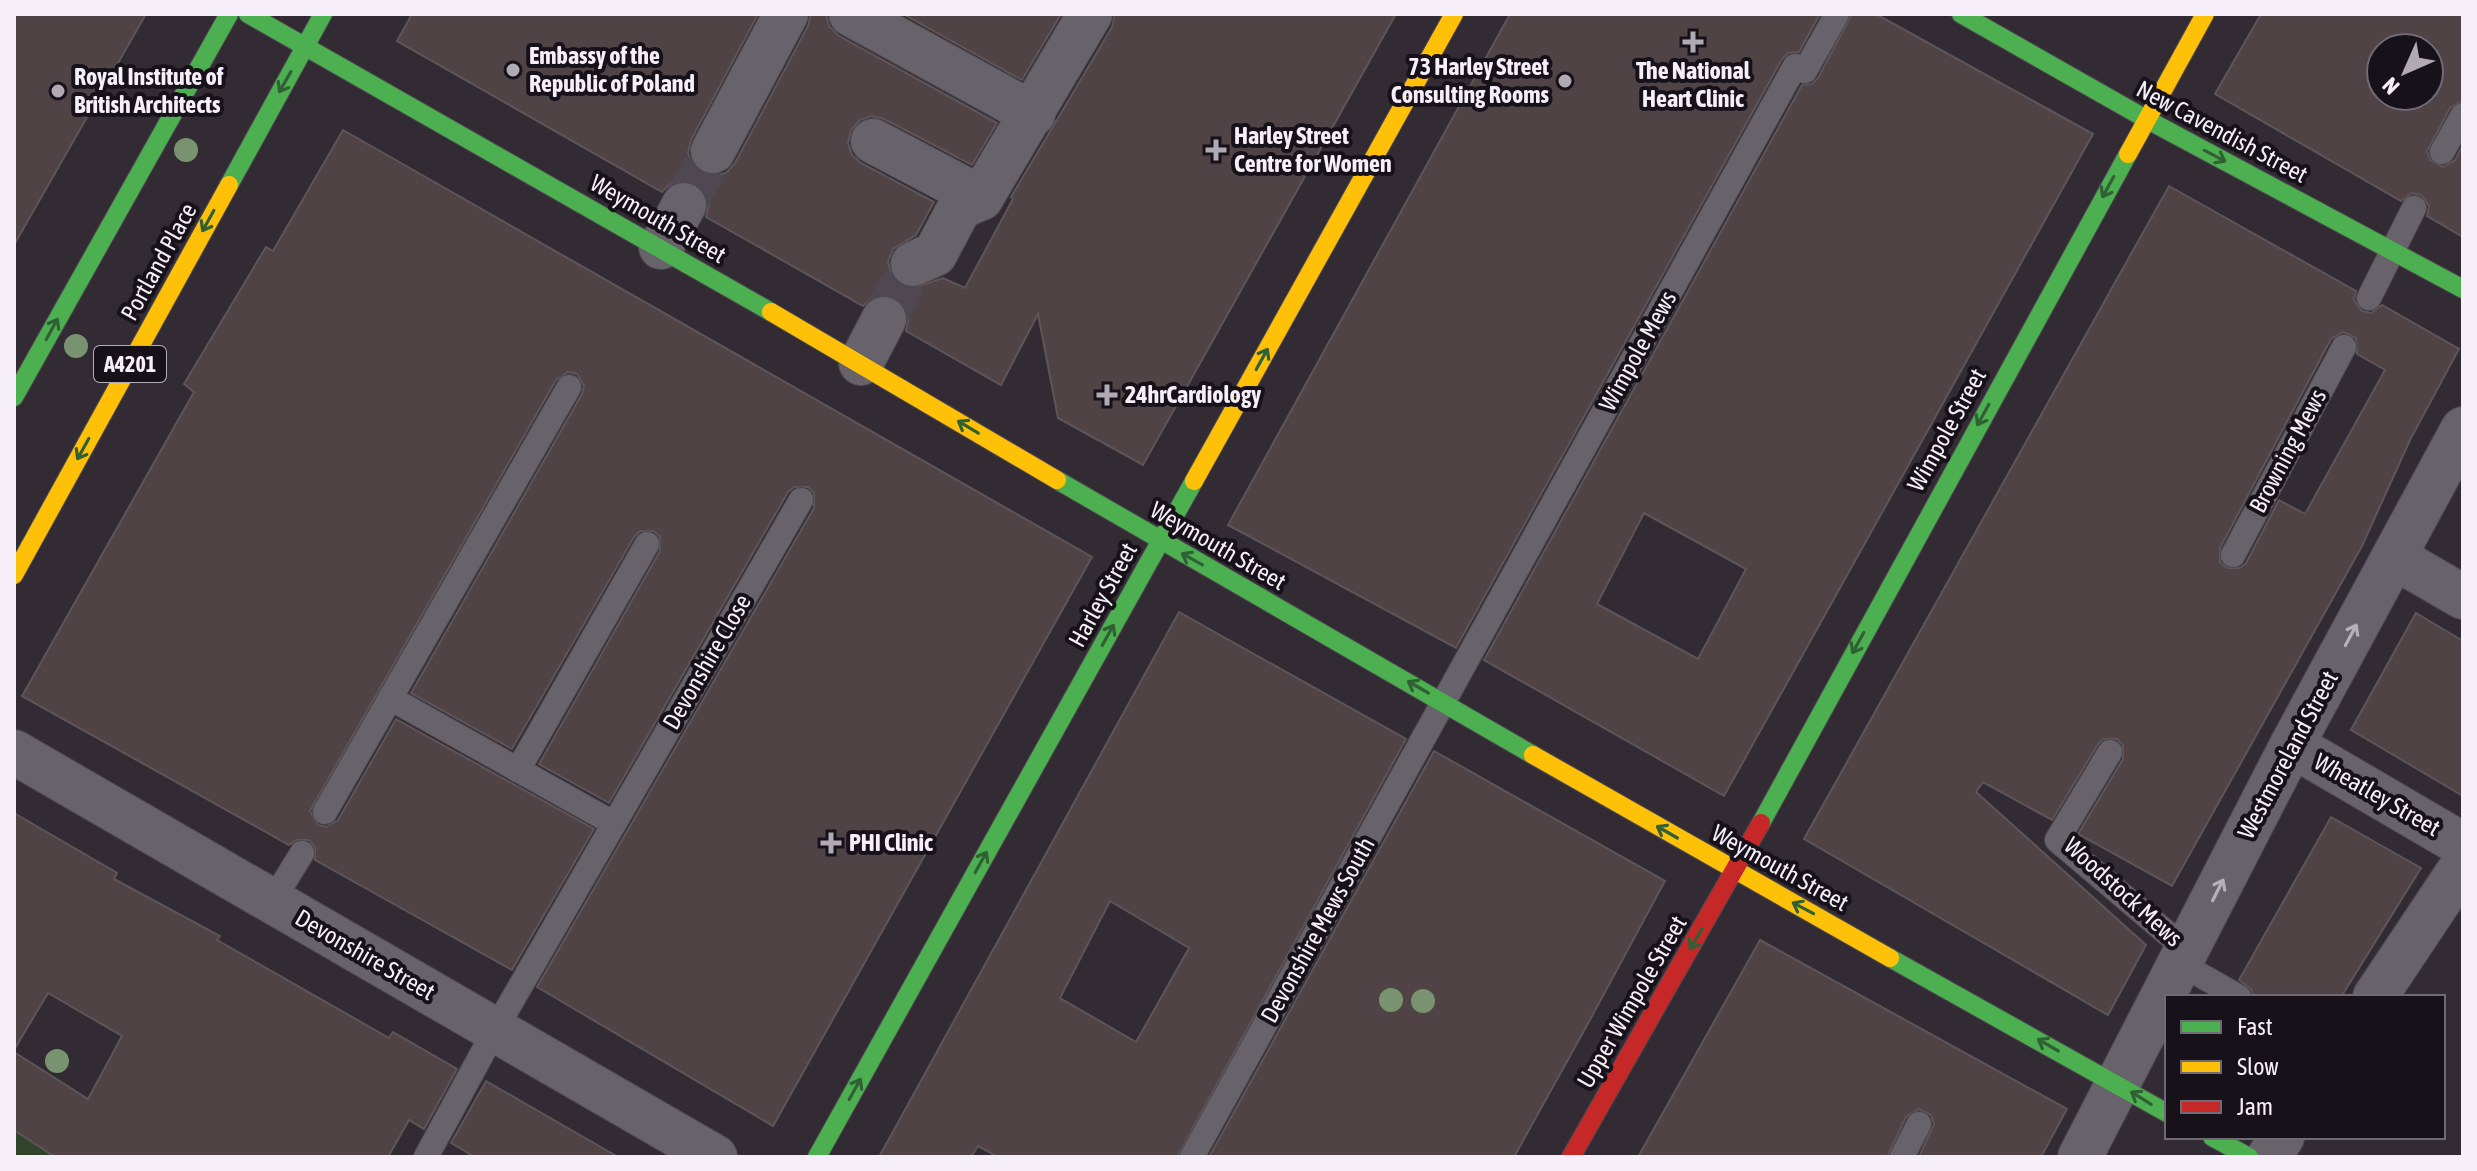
<svg xmlns="http://www.w3.org/2000/svg" width="2477" height="1171" font-family="'Asap Condensed',sans-serif">
<style>
.green{fill:#304429}
.building{fill:#504346;stroke:#5e5559;stroke-width:2;fill-rule:evenodd}
.lines{fill:none;stroke-linecap:round;stroke-linejoin:round}
.street-tunnel{stroke:#4f4852;stroke-width:44;stroke-dasharray:44 22;stroke-linecap:butt}
.lane-casing{stroke:#4e4950;stroke-width:26}
.street-casing{stroke:#4e4950;stroke-width:46}
.fast-casing{stroke:#4e4950;stroke-width:20}
.slow-casing{stroke:#4e4950;stroke-width:20}
.jam-casing{stroke:#4e4950;stroke-width:20}
.lane{stroke:#68626a;stroke-width:24}
.street{stroke:#68626a;stroke-width:44}
.fast{stroke:#4caf50;stroke-width:18}
.slow{stroke:#ffc107;stroke-width:18}
.jam{stroke:#c62828;stroke-width:18}
.tree{fill:#79926f}
.oneway{stroke:#326035}
.oneway2{stroke:#b6b0b9}
.poi-dot{fill:#b1aab5;stroke:#17121a;stroke-width:3}
.labels{text-anchor:middle;stroke-width:8;stroke-linejoin:round;paint-order:stroke}
.shield{fill:#17121a;stroke:#b3adb7;stroke-width:2}
.shield-label{font-size:22px;font-weight:bold;fill:#f6effa}
.poi-label{font-size:24px;font-weight:bold;fill:#f6effa;stroke:#17121a;text-anchor:start}
.street-label{font-size:24px;fill:#f6effa;stroke:#17121a}
</style>
<rect width="100%" height="100%" fill="#322b34"/>
<!-- green -->
<path class="green" d="M 14,1130 L 55,1157 L 14,1157 Z"/>
<!-- building -->
<g class="building">
<path d="M 14,14 L 146,14 L 14,245 Z"/>
<path d="M 412,14 L 758,14 L 691,140 L 688,153 L 692,165 L 702,173 L 713,176 L 726,173 L 735,163 L 808,26 L 811,14 L 826,14 L 829,26 L 839,36 L 997,123 L 972,165 L 884,119 L 871,116 L 860,120 L 851,130 L 848,143 L 852,155 L 861,163 L 934,202 L 916,235 L 893,249 L 888,261 L 891,275 L 899,285 L 911,289 L 943,278 L 965,288 L 1013,199 L 1011,197 L 1112,27 L 1115,14 L 1396,14 L 1143,465 L 1058,418 L 1038,314 L 1001,385 L 906,331 L 909,317 L 905,306 L 896,297 L 882,294 L 871,298 L 863,306 L 706,217 L 709,204 L 705,191 L 697,184 L 683,180 L 670,184 L 662,192 L 397,41 Z"/>
<path d="M 903,14 L 1061,14 L 1022,80 Z"/>
<path d="M 1510,14 L 1820,14 L 1799,52 L 1788,53 L 1782,59 L 1456,648 L 1228,525 Z"/>
<path d="M 1852,14 L 1876,14 L 2093,134 L 1724,796 L 1484,660 L 1802,85 L 1812,84 L 1818,78 ZM 1644,513 L 1746,569 L 1698,659 L 1597,604 Z"/>
<path d="M 2261,14 L 2463,14 L 2463,100 L 2450,108 L 2427,151 L 2430,160 L 2443,167 L 2455,160 L 2463,145 L 2463,237 L 2427,216 L 2429,206 L 2421,195 L 2412,193 L 2401,201 L 2215,94 ZM 2381,48 L 2429,48 L 2429,96 L 2381,96 Z"/>
<path d="M 343,130 L 1092,557 L 773,1126 L 537,987 L 814,508 L 814,493 L 808,487 L 794,487 L 788,492 L 609,803 L 539,764 L 660,551 L 660,537 L 654,531 L 640,531 L 634,537 L 512,749 L 411,693 L 582,394 L 584,386 L 577,374 L 568,372 L 556,380 L 310,811 L 318,825 L 326,827 L 338,820 L 396,719 L 594,829 L 512,970 L 315,860 L 315,847 L 309,840 L 296,840 L 289,845 L 22,696 L 194,392 L 184,384 L 266,247 L 273,251 Z"/>
<path d="M 2169,186 L 2356,291 L 2354,300 L 2362,311 L 2371,313 L 2382,305 L 2459,349 L 2410,440 L 2362,546 L 2172,886 L 2078,834 L 2123,759 L 2123,745 L 2117,739 L 2103,739 L 2098,744 L 2052,820 L 1983,782 L 1976,792 L 2146,945 L 2108,1015 L 1804,839 ZM 2343,332 L 2356,338 L 2357,354 L 2385,370 L 2305,514 L 2279,500 L 2246,563 L 2240,568 L 2227,568 L 2220,562 L 2220,548 L 2331,339 Z"/>
<path d="M 1179,612 L 1406,739 L 1177,1157 L 998,1157 L 978,1146 L 971,1157 L 879,1157 ZM 1110,901 L 1189,948 L 1136,1042 L 1060,998 Z"/>
<path d="M 2416,613 L 2463,641 L 2463,796 L 2351,730 Z"/>
<path d="M 1434,751 L 1665,881 L 1585,1029 L 1514,1157 L 1209,1157 Z"/>
<path d="M 14,813 L 117,873 L 114,879 L 220,936 L 217,940 L 389,1038 L 393,1032 L 457,1069 L 424,1129 L 409,1120 L 388,1157 L 55,1157 L 14,1130 L 14,1052 L 88,1099 L 122,1036 L 48,993 L 14,1050 Z"/>
<path d="M 2331,817 L 2421,868 L 2341,997 L 2254,997 L 2251,989 L 2239,980 Z"/>
<path d="M 1760,940 L 2067,1109 L 2041,1157 L 1919,1157 L 1934,1124 L 1931,1115 L 1919,1109 L 1906,1117 L 1887,1157 L 1638,1157 Z"/>
<path d="M 486,1081 L 618,1157 L 475,1157 L 451,1143 Z"/>
</g>
<g class="lines">
<!-- street-tunnel -->
<g class="street-tunnel">
<path d="M 684,205 L 713,151"/>
<path d="M 884,319 L 913,264"/>
</g>
<defs>
<g id="lane">
<path d="M 2442,152 L 2463,115"/>
<path d="M 2369,298 L 2414,208"/>
<path d="M 2233,555 L 2344,347"/>
<path d="M 390,698 L 613,823"/>
<path d="M 2110,752 L 2057,840 L 2187,950"/>
<path d="M 518,770 L 647,544"/>
<path d="M 325,812 L 569,387"/>
<path d="M 272,902 L 302,853"/>
<path d="M 2179,963 L 2239,997"/>
<path d="M 426,1157 L 495,1030 L 801,500"/>
<path d="M 1192,1157 L 1795,66 L 1805,71 L 1837,14"/>
<path d="M 1902,1157 L 1919,1124"/>
</g>
<g id="street">
<path d="M 851,14 L 1033,114"/>
<path d="M 873,141 L 981,198"/>
<path d="M 713,151 L 786,14"/>
<path d="M 661,247 L 684,205"/>
<path d="M 913,264 L 935,254 L 960,207 L 981,198 L 1090,14"/>
<path d="M 861,363 L 884,319"/>
<path d="M 2394,557 L 2463,597"/>
<path d="M 2292,745 L 2463,845"/>
<path d="M 14,752 L 715,1157"/>
<path d="M 2375,997 L 2463,865"/>
<path d="M 2080,1157 L 2292,745 L 2463,429"/>
<path d="M 2269,1157 L 2282,1137"/>
</g>
<g id="fast">
<path d="M 248,14 L 771,312"/>
<path d="M 1961,14 L 2146,119 L 2463,289"/>
<path d="M 229,185 L 323,14"/>
<path d="M 14,397 L 229,14"/>
<path d="M 1057,480 L 1533,755"/>
<path d="M 1761,823 L 2128,154"/>
<path d="M 1890,958 L 2167,1113"/>
<path d="M 2212,1137 L 2249,1157"/>
<path d="M 817,1157 L 1194,481"/>
</g>
<g id="slow">
<path d="M 2128,154 L 2205,14"/>
<path d="M 771,312 L 1057,480"/>
<path d="M 1194,481 L 1454,14"/>
<path d="M 14,575 L 229,185"/>
<path d="M 1533,755 L 1890,958"/>
</g>
<path id="jam" d="M 1571,1157 L 1761,823"/>
</defs>
<!-- lane casing -->
<use href="#lane" class="lane-casing"/>
<!-- street casing -->
<use href="#street" class="street-casing"/>
<!-- fast casing -->
<use href="#fast" class="fast-casing"/>
<!-- slow casing -->
<use href="#slow" class="slow-casing"/>
<!-- jam casing -->
<use href="#jam" class="jam-casing"/>
<!-- lane -->
<use href="#lane" class="lane"/>
<!-- street -->
<use href="#street" class="street"/>
<!-- fast -->
<use href="#fast" class="fast"/>
<!-- slow -->
<use href="#slow" class="slow"/>
<!-- jam -->
<use href="#jam" class="jam"/>
</g>
<!-- trees -->
<g class="tree">
<circle cx="186" cy="150" r="12"/>
<circle cx="76" cy="346" r="12"/>
<circle cx="1391" cy="1000" r="12"/>
<circle cx="1423" cy="1001" r="12"/>
<circle cx="57" cy="1061" r="12"/>
</g>
<!-- one-way arrows -->
<defs><path id="oneway-shaft" d="M-6 0H5M1.5-3L5.5 0L1.5 3" fill="none" stroke-width="1.6" stroke-linecap="round" stroke-linejoin="round" transform="scale(2)"/></defs>
<g class="oneway">
<use href="#oneway-shaft" transform="translate(285 82) rotate(120)"/>
<use href="#oneway-shaft" transform="translate(2215 156) rotate(28)"/>
<use href="#oneway-shaft" transform="translate(2108 187) rotate(119)"/>
<use href="#oneway-shaft" transform="translate(208 221) rotate(119)"/>
<use href="#oneway-shaft" transform="translate(52 329) rotate(-61)"/>
<use href="#oneway-shaft" transform="translate(1262 359) rotate(-61)"/>
<use href="#oneway-shaft" transform="translate(1983 415) rotate(119)"/>
<use href="#oneway-shaft" transform="translate(968 427) rotate(-149)"/>
<use href="#oneway-shaft" transform="translate(83 449) rotate(119)"/>
<use href="#oneway-shaft" transform="translate(1192 559) rotate(-151)"/>
<use href="#oneway-shaft" transform="translate(1108 635) rotate(-61)"/>
<use href="#oneway-shaft" transform="translate(1858 643) rotate(119)"/>
<use href="#oneway-shaft" transform="translate(1418 687) rotate(-150)"/>
<use href="#oneway-shaft" transform="translate(1667 832) rotate(-150)"/>
<use href="#oneway-shaft" transform="translate(981 862) rotate(-61)"/>
<use href="#oneway-shaft" transform="translate(1803 908) rotate(-152)"/>
<use href="#oneway-shaft" transform="translate(1696 939) rotate(120)"/>
<use href="#oneway-shaft" transform="translate(2048 1045) rotate(-150)"/>
<use href="#oneway-shaft" transform="translate(855 1089) rotate(-61)"/>
<use href="#oneway-shaft" transform="translate(2141 1098) rotate(-148)"/>
</g>
<g class="oneway2">
<use href="#oneway-shaft" transform="translate(2351 635) rotate(-62)"/>
<use href="#oneway-shaft" transform="translate(2218 890) rotate(-63)"/>
</g>
<!-- markers -->
<g class="poi-dot">
<path d="M1689 30h8v8h8v8h-8v8h-8v-8h-8v-8h8z"/>
<circle cx="513" cy="70" r="8"/>
<circle cx="1565" cy="81" r="8"/>
<circle cx="58" cy="91" r="8"/>
<path d="M1212 138h8v8h8v8h-8v8h-8v-8h-8v-8h8z"/>
<path d="M1103 383h8v8h8v8h-8v8h-8v-8h-8v-8h8z"/>
<path d="M827 831h8v8h8v8h-8v8h-8v-8h-8v-8h8z"/>
</g>
<g class="labels">
<!-- shield labels -->
<rect class="shield" x="94" y="346" width="72" height="36" rx="6"/>
<g class="shield-label">
<text x="130" y="372">A4201</text>
</g>
<!-- poi labels -->
<g class="poi-label">
<text x="529" y="64">Embassy of the<tspan x="529" dy="28">Republic of Poland</tspan></text>
<text x="1549" y="75" text-anchor="end">73 Harley Street<tspan x="1549" dy="28">Consulting Rooms</tspan></text>
<text x="1693" y="79" text-anchor="middle">The National<tspan x="1693" dy="28">Heart Clinic</tspan></text>
<text x="74" y="85">Royal Institute of<tspan x="74" dy="28">British Architects</tspan></text>
<text x="1234" y="144">Harley Street<tspan x="1234" dy="28">Centre for Women</tspan></text>
<text x="1125" y="403">24hrCardiology</text>
<text x="849" y="851">PHI Clinic</text>
</g>
<!-- street labels -->
<g class="street-label">
<text transform="translate(2222 132) rotate(28)" y="8">New Cavendish Street</text>
<text transform="translate(658 219) rotate(30)" y="8">Weymouth Street</text>
<text transform="translate(159 262) rotate(-61)" y="8">Portland Place</text>
<text transform="translate(1638 351) rotate(-61)" y="8">Wimpole Mews</text>
<text transform="translate(1947 430) rotate(-61)" y="8">Wimpole Street</text>
<text transform="translate(2288 451) rotate(-62)" y="8">Browning Mews</text>
<text transform="translate(1218 546) rotate(30)" y="8">Weymouth Street</text>
<text transform="translate(1103 595) rotate(-61)" y="8">Harley Street</text>
<text transform="translate(707 662) rotate(-60)" y="8">Devonshire Close</text>
<text transform="translate(2288 755) rotate(-62)" y="8">Westmoreland Street</text>
<text transform="translate(2377 795) rotate(30)" y="8">Wheatley Street</text>
<text transform="translate(1780 868) rotate(29)" y="8">Weymouth Street</text>
<text transform="translate(2123 892) rotate(42)" y="8">Woodstock Mews</text>
<text transform="translate(1318 930) rotate(-61)" y="8">Devonshire Mews South</text>
<text transform="translate(365 955) rotate(30)" y="8">Devonshire Street</text>
<text transform="translate(1632 1002) rotate(-60)" y="8">Upper Wimpole Street</text>
</g>
</g>
<!-- border -->
<rect width="2477" height="1171" fill="none" stroke="#f6effa" stroke-width="32"/>
<!-- legend -->
<rect x="2165" y="995" width="280" height="144" fill="#17121a" stroke="#706a74" stroke-width="2"/>
<rect x="2181" y="1021" width="40" height="12" fill="#4caf50" stroke="#706a74" stroke-width="2"/>
<text x="2237" y="1035" font-size="24" fill="#f6effa">Fast</text>
<rect x="2181" y="1061" width="40" height="12" fill="#ffc107" stroke="#706a74" stroke-width="2"/>
<text x="2237" y="1075" font-size="24" fill="#f6effa">Slow</text>
<rect x="2181" y="1101" width="40" height="12" fill="#c62828" stroke="#706a74" stroke-width="2"/>
<text x="2237" y="1115" font-size="24" fill="#f6effa">Jam</text>
<!-- north arrow -->
<g transform="translate(2405 72) rotate(225)"><circle r="38" fill="#17121a" stroke="#706a74" stroke-width="2"/>
<path d="M0-6L14 30L0 20L-14 30Z" fill="#b1aab5"/>
<text y="-12" font-size="22" font-weight="bold" text-anchor="middle" fill="#f6effa">N</text>
</g>
</svg>
